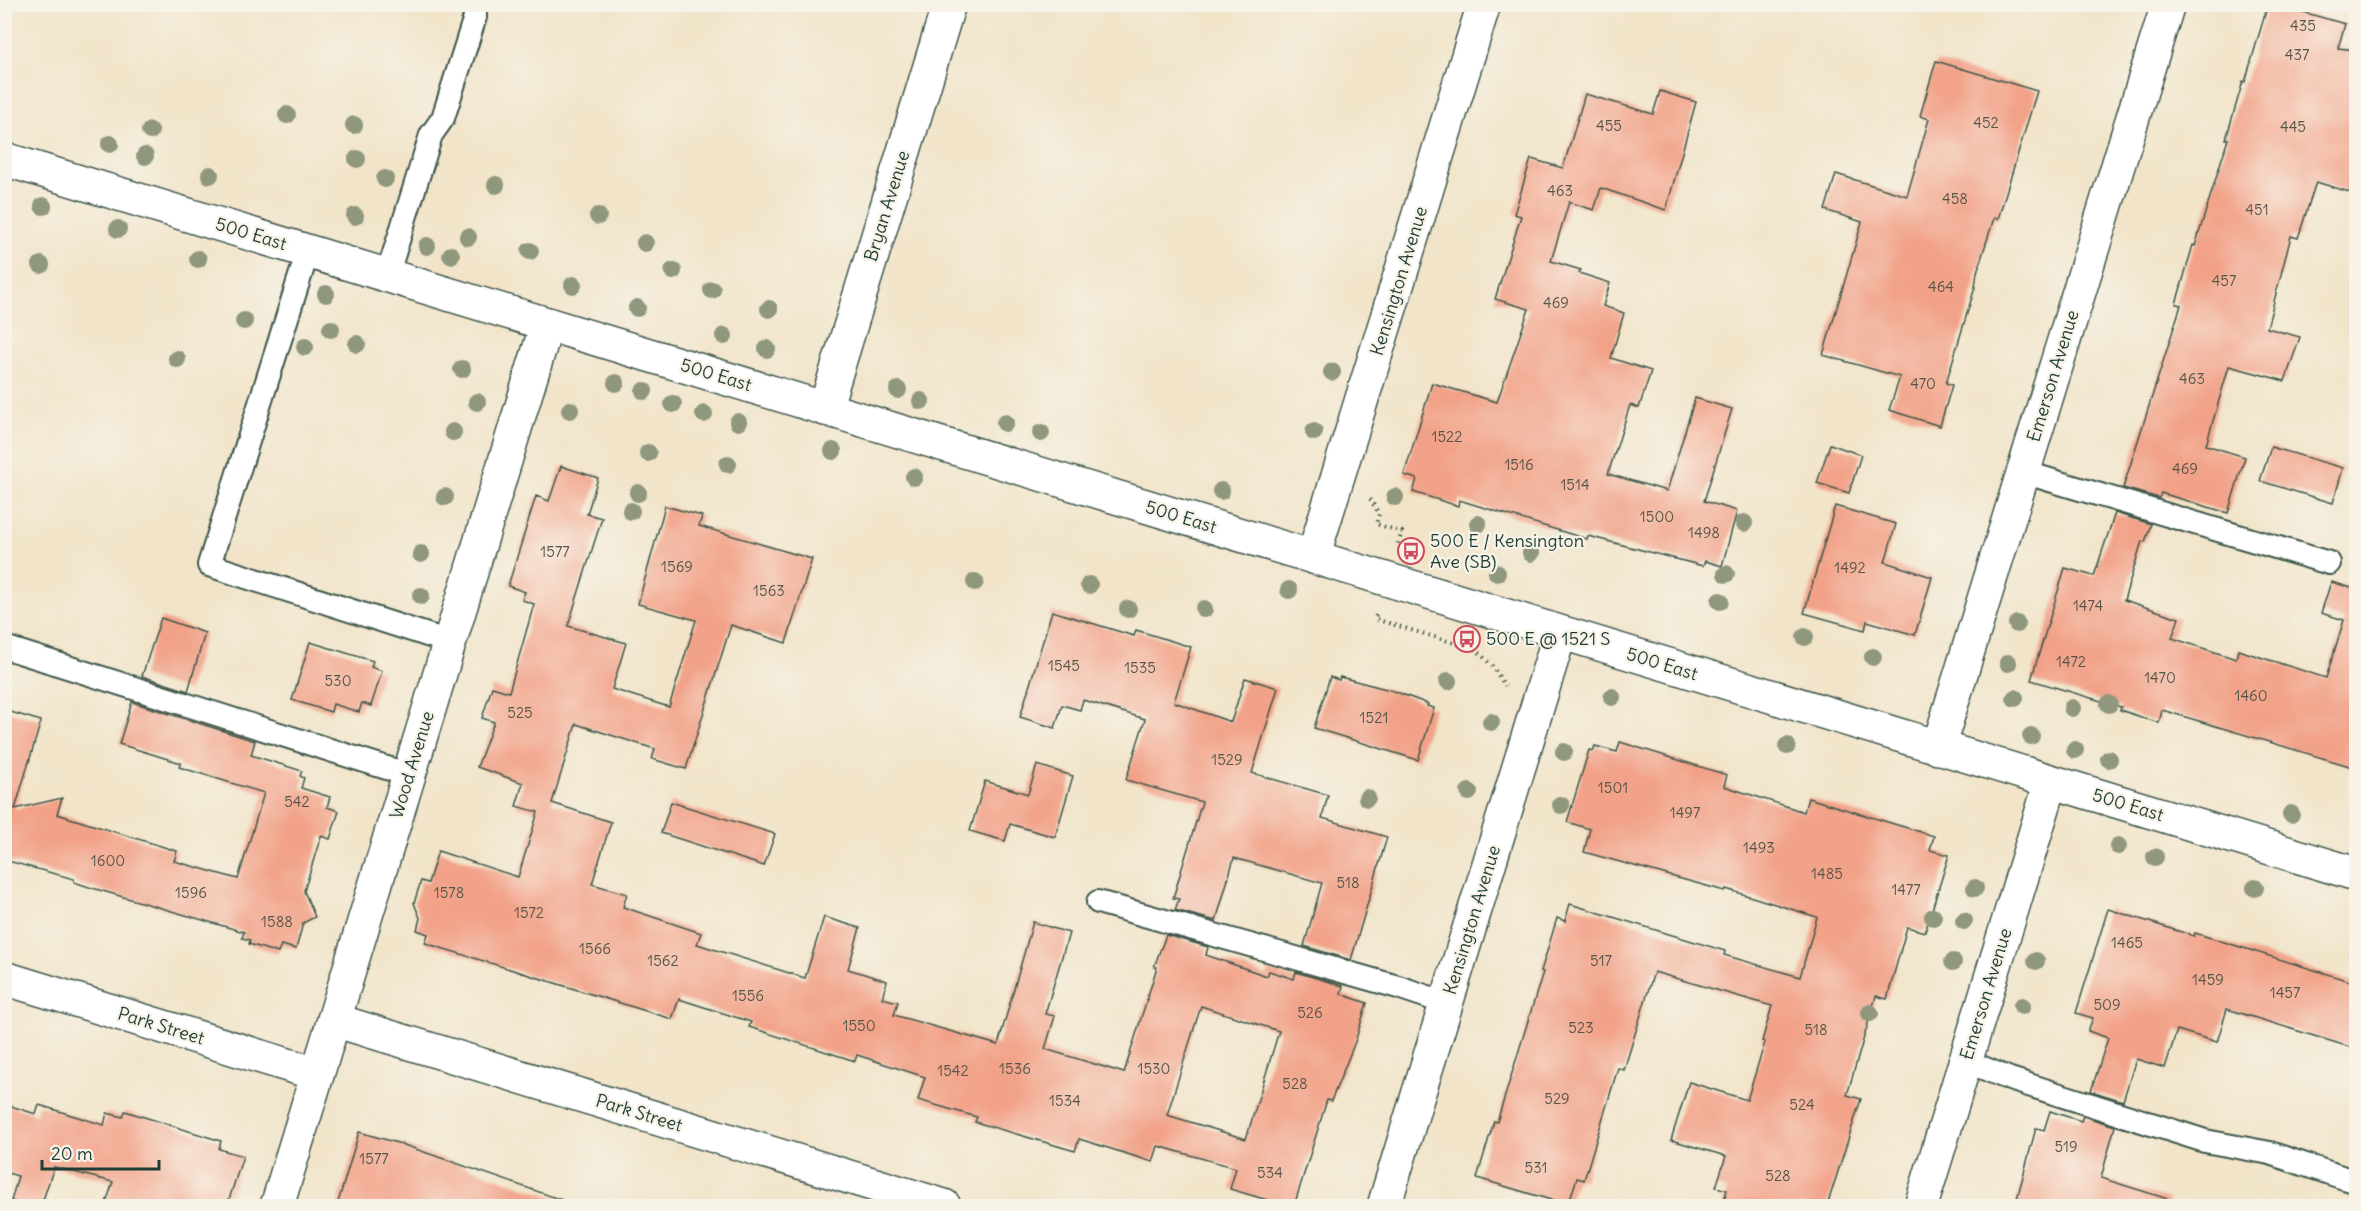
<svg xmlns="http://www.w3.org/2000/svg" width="2361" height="1211" font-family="Delius,sans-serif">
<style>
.building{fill:#f2a288;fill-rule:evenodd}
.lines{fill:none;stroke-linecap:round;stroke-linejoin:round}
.lane-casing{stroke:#3e564a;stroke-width:26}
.street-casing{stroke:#3e564a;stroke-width:36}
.secondary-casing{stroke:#3e564a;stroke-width:36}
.path{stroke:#3e564a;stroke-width:4;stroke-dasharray:1.5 4.5;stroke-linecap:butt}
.lane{stroke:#fff;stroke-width:22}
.street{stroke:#fff;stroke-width:33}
.secondary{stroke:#fff;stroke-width:33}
.tree{fill:#8f977d}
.labels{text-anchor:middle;stroke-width:4.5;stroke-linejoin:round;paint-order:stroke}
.number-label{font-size:15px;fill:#545649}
.street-label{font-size:18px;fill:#1f3d34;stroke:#f7f3e8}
.poi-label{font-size:18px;fill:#1f3d34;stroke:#f7f3e8;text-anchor:start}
</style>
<rect width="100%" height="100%" fill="#f7f3e8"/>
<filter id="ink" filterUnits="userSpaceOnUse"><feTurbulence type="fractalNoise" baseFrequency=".0167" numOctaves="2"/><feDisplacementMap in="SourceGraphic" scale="12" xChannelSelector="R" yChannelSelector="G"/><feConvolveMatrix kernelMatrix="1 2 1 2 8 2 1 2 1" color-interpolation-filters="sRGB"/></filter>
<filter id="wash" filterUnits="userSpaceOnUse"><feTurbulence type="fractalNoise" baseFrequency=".008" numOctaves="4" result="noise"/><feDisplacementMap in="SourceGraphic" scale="24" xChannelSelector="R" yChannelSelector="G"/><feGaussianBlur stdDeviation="1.35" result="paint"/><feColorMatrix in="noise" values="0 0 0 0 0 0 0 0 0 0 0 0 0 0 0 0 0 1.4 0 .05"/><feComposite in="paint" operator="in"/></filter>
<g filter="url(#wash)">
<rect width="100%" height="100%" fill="#f1e4c9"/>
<g id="blocks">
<!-- building -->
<g class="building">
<path d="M 2268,4 L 2285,4 L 2285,7 L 2345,24 L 2338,48 L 2356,50 L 2356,194 L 2316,182 L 2298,238 L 2291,236 L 2267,328 L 2300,337 L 2285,381 L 2229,366 L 2206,445 L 2245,457 L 2228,513 L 2161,493 L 2159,498 L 2123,488 L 2181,305 L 2176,304 L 2193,245 L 2195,246 L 2228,139 L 2226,139 L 2243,81 L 2245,82 Z"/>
<path d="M 1936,61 L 2037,91 L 1998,219 L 1994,218 L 1977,272 L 1975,287 L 1946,383 L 1952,385 L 1940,426 L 1889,410 L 1900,377 L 1823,355 L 1862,222 L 1825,210 L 1836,174 L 1907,196 L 1929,119 L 1920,116 Z"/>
<path d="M 1660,91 L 1696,102 L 1666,210 L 1601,188 L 1594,210 L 1569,202 L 1551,261 L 1581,270 L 1579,273 L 1610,283 L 1603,306 L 1624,313 L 1611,358 L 1651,371 L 1639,408 L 1630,405 L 1608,474 L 1667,491 L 1695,398 L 1732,409 L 1704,501 L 1737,511 L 1722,566 L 1705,561 L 1703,566 L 1588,536 L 1587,539 L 1459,500 L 1458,506 L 1413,492 L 1417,479 L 1404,475 L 1432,383 L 1497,402 L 1529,309 L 1495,299 L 1521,216 L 1514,214 L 1531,159 L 1563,168 L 1585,94 L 1653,114 Z"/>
<path d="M 1830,444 L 1861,455 L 1849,493 L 1817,483 Z"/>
<path d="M 2271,447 L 2343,468 L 2333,503 L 2260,481 Z"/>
<path d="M 561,466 L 598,478 L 587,514 L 602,518 L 568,626 L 626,643 L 612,689 L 669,707 L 696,620 L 638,604 L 665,506 L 702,516 L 699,526 L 812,559 L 786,643 L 731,625 L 686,769 L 652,759 L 655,749 L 576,724 L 552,803 L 611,822 L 592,884 L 627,894 L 623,907 L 701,933 L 697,944 L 805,978 L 824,917 L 860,928 L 848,969 L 887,981 L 882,998 L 898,1002 L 894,1015 L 998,1045 L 1033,922 L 1069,933 L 1045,1014 L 1055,1016 L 1045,1049 L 1124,1073 L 1157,967 L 1154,967 L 1166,935 L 1208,947 L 1206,955 L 1267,976 L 1269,971 L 1294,979 L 1296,972 L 1343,986 L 1341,994 L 1367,1003 L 1355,1042 L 1331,1101 L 1327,1100 L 1294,1206 L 1288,1206 L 1230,1189 L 1236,1168 L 1158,1146 L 1153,1162 L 1079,1139 L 1075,1151 L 975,1122 L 977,1117 L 918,1100 L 925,1077 L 857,1055 L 855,1061 L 749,1027 L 751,1022 L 679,999 L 672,1019 L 425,943 L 428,934 L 417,930 L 420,918 L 414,903 L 421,881 L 428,883 L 438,851 L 518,877 L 538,812 L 516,806 L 523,783 L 477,767 L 494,722 L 482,718 L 492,687 L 509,692 L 534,604 L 522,600 L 525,592 L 508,586 L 536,496 L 549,501 ZM 1201,1006 L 1279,1031 L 1246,1139 L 1167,1115 Z"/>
<path d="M 1835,506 L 1896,524 L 1885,562 L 1932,577 L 1915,635 L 1867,621 L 1865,630 L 1804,613 Z"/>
<path d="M 2115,513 L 2151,524 L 2145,542 L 2142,541 L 2124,600 L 2179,618 L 2172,638 L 2236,659 L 2238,650 L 2326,678 L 2344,620 L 2321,613 L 2331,582 L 2356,589 L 2356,768 L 2162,710 L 2159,723 L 2120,710 L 2121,707 L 2031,680 L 2065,568 L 2094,576 Z"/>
<path d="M 1052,611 L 1134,636 L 1136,630 L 1191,647 L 1174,702 L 1231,722 L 1245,678 L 1278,688 L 1252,773 L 1328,795 L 1322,818 L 1387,837 L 1351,960 L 1304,946 L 1322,883 L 1234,858 L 1216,921 L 1175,910 L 1179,899 L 1173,898 L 1202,802 L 1126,780 L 1145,719 L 1083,700 L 1080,710 L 1062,705 L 1055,728 L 1020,717 Z"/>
<path d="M 161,618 L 205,633 L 188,691 L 142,676 Z"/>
<path d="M 310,642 L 373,661 L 371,667 L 382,671 L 371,706 L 362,703 L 359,712 L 333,704 L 331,712 L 292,700 Z"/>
<path d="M 1330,677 L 1339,680 L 1340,677 L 1394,691 L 1428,704 L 1427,706 L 1434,708 L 1418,760 L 1314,728 Z"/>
<path d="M 132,702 L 255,741 L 251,755 L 302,771 L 300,776 L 304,778 L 301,788 L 330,797 L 327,807 L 339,811 L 330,839 L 321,836 L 304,891 L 315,917 L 303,923 L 296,949 L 281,945 L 278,953 L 249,944 L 250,940 L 242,938 L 244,932 L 89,887 L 74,882 L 74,879 L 4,860 L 4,710 L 41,721 L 15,809 L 62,798 L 57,814 L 177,851 L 174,861 L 238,879 L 264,793 L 179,767 L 181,763 L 119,744 Z"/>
<path d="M 1620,742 L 1727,775 L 1724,786 L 1804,812 L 1808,798 L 1934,836 L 1930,850 L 1949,855 L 1925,932 L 1907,927 L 1887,999 L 1876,996 L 1847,1095 L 1861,1099 L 1827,1206 L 1722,1206 L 1727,1190 L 1716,1187 L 1726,1156 L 1671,1140 L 1689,1082 L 1747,1100 L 1765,1042 L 1762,1041 L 1772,1006 L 1654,972 L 1624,1070 L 1618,1068 L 1584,1180 L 1577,1178 L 1568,1205 L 1477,1178 L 1494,1121 L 1497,1122 L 1543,972 L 1541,971 L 1557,918 L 1565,921 L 1570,904 L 1725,951 L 1724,955 L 1800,977 L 1817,917 L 1726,889 L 1725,891 L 1584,852 L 1590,829 L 1567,822 L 1589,750 L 1593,751 L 1595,746 L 1617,752 Z"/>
<path d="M 1037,765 L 1073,776 L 1055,837 L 1010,824 L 1005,841 L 970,831 L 985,781 L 1028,794 Z"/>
<path d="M 671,802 L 775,834 L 764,866 L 661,833 Z"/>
<path d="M 2108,909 L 2194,936 L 2195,933 L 2356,983 L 2356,1049 L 2227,1009 L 2217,1042 L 2177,1030 L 2165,1068 L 2136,1059 L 2123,1101 L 2091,1091 L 2108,1038 L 2088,1031 L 2093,1018 L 2076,1013 Z"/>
<path d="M 4,1104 L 36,1114 L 39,1105 L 104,1125 L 107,1113 L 123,1117 L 125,1111 L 221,1141 L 219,1149 L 243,1156 L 227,1206 L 105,1206 L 113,1182 L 54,1167 L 41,1206 L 29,1206 L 11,1201 L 18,1176 L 4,1172 Z"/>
<path d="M 2050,1111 L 2081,1121 L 2083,1116 L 2115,1126 L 2101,1178 L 2168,1199 L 2167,1206 L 2015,1206 L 2036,1128 L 2044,1130 Z"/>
<path d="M 359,1132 L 401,1144 L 565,1201 L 565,1206 L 337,1206 Z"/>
</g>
</g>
</g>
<g filter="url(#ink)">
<use href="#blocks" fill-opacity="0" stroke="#3e564a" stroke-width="1.5"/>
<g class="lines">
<defs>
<g id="lane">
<path d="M 308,251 L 209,565 L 449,642"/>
<path d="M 387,276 L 431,135 L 443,118 L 475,17 L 475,4"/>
<path d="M 2023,472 L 2329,563"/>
<path d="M 4,647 L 409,775"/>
<path d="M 1098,902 L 1398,987 L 1446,1003"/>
<path d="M 1966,1061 L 2010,1079 L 2205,1141 L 2270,1153 L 2356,1182"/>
</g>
<g id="street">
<path d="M 825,409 L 949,4"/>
<path d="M 1313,557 L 1484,4"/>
<path d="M 1938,748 L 2168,4"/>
<path d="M 4,978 L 317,1074"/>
<path d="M 334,1020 L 944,1206"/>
<path d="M 277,1206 L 547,324"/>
<path d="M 1384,1206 L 1560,633"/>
<path d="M 1921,1206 L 2051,782"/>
</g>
<path id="secondary" d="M 4,159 L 2356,874"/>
</defs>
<!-- lane casing -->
<use href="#lane" class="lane-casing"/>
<!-- street casing -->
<use href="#street" class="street-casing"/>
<!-- secondary casing -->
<use href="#secondary" class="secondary-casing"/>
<!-- path -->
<g class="path">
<path d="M 1370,499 L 1379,514 L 1376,524 L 1402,532 L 1398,544"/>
<path d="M 1376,615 L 1375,619 L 1477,650 L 1493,667 L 1505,686"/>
</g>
<!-- lane -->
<use href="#lane" class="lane"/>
<!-- street -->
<use href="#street" class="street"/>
<!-- secondary -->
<use href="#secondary" class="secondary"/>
</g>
<!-- trees -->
<g class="tree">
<circle cx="287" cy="115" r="9"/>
<circle cx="354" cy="125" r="9"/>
<circle cx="150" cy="131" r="9"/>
<circle cx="110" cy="144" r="9"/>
<circle cx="145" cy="156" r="9"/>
<circle cx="357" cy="159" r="9"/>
<circle cx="210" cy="175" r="9"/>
<circle cx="385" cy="179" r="9"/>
<circle cx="496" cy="185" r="9"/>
<circle cx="43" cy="206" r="9"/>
<circle cx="355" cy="216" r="9"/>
<circle cx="598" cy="216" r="9"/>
<circle cx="118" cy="229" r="9"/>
<circle cx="468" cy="237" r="9"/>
<circle cx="645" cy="243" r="9"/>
<circle cx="427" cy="246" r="9"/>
<circle cx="530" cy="251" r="9"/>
<circle cx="451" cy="255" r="9"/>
<circle cx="198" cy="259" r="9"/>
<circle cx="41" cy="265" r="9"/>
<circle cx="673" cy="271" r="9"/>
<circle cx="573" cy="285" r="9"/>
<circle cx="712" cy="290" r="9"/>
<circle cx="326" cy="294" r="9"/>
<circle cx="637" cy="308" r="9"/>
<circle cx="769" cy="309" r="9"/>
<circle cx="244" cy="321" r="9"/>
<circle cx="331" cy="329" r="9"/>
<circle cx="724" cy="336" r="9"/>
<circle cx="357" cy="344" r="9"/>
<circle cx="305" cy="347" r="9"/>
<circle cx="767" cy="349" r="9"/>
<circle cx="177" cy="359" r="9"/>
<circle cx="462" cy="369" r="9"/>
<circle cx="1332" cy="372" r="9"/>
<circle cx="616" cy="383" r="9"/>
<circle cx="898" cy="390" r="9"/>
<circle cx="644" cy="391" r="9"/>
<circle cx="921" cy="401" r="9"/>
<circle cx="477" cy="402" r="9"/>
<circle cx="673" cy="404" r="9"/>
<circle cx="570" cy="410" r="9"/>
<circle cx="704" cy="414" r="9"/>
<circle cx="738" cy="422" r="9"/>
<circle cx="1005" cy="423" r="9"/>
<circle cx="453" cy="432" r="9"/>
<circle cx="1314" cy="432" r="9"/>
<circle cx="1041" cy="433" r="9"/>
<circle cx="833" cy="451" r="9"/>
<circle cx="648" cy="453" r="9"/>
<circle cx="728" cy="464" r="9"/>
<circle cx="914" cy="477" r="9"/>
<circle cx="1221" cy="491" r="9"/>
<circle cx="638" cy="493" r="9"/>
<circle cx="445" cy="497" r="9"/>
<circle cx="1395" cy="497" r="9"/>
<circle cx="631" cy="511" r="9"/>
<circle cx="1744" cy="523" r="9"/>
<circle cx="1478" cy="524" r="9"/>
<circle cx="1531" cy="553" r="9"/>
<circle cx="421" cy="554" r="9"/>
<circle cx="1497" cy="573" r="9"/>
<circle cx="1726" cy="574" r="9"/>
<circle cx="975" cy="582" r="9"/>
<circle cx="1089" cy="585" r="9"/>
<circle cx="1289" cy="590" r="9"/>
<circle cx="421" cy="596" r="9"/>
<circle cx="1720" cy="601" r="9"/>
<circle cx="1128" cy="609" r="9"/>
<circle cx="1204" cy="609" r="9"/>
<circle cx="2017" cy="624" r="9"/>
<circle cx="1805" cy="637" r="9"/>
<circle cx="1873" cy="657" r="9"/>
<circle cx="2008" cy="663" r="9"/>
<circle cx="1448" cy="681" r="9"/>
<circle cx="1612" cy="697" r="9"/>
<circle cx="2015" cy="698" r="9"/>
<circle cx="2109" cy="704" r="9"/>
<circle cx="2072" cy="708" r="9"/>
<circle cx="1491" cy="722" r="9"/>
<circle cx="2031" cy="736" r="9"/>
<circle cx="1787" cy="746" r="9"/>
<circle cx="2075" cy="750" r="9"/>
<circle cx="1564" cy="752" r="9"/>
<circle cx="2109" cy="759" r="9"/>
<circle cx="1469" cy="792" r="9"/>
<circle cx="1367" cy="798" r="9"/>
<circle cx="1561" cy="805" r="9"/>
<circle cx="2291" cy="814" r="9"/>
<circle cx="2118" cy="846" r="9"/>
<circle cx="2155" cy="857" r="9"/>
<circle cx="1975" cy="888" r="9"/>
<circle cx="2255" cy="888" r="9"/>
<circle cx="1933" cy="917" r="9"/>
<circle cx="1964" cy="921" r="9"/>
<circle cx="2036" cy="961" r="9"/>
<circle cx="1953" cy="962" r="9"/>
<circle cx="2022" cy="1006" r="9"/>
<circle cx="1870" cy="1013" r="9"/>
</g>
</g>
<!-- icons -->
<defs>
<symbol id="bus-ring" viewBox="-11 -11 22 22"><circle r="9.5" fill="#f7f3e8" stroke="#d1495b" stroke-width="1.5"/><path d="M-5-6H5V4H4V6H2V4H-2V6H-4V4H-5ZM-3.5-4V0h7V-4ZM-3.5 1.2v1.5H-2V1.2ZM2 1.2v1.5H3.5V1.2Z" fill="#d1495b"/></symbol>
</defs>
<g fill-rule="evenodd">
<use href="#bus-ring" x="1396" y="536" width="30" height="30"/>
<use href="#bus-ring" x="1452" y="624" width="30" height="30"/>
</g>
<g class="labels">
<!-- number labels -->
<g class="number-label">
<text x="2303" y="31">435</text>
<text x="2297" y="60">437</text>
<text x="1986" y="128">452</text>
<text x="1609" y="131">455</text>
<text x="2293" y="132">445</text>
<text x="1560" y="196">463</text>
<text x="1955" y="204">458</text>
<text x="2257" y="215">451</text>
<text x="2224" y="286">457</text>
<text x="1941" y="292">464</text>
<text x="1556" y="308">469</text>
<text x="2192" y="384">463</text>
<text x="1923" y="389">470</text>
<text x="1447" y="442">1522</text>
<text x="1519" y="470">1516</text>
<text x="2185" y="474">469</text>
<text x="1575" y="490">1514</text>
<text x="1657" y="522">1500</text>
<text x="1704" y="538">1498</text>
<text x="555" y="557">1577</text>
<text x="677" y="572">1569</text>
<text x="1850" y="573">1492</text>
<text x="769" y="596">1563</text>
<text x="2088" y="611">1474</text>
<text x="2071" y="667">1472</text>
<text x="1064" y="671">1545</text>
<text x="1140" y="673">1535</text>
<text x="2160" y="683">1470</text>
<text x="338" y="686">530</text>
<text x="2251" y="701">1460</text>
<text x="520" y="718">525</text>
<text x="1374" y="723">1521</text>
<text x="1227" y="765">1529</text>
<text x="1613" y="793">1501</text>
<text x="297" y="807">542</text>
<text x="1685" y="818">1497</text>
<text x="1759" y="853">1493</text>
<text x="108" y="866">1600</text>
<text x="1827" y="879">1485</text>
<text x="1348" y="888">518</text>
<text x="1906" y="895">1477</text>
<text x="191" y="898">1596</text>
<text x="449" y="898">1578</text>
<text x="529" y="918">1572</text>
<text x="277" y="927">1588</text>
<text x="2127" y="948">1465</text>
<text x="595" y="954">1566</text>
<text x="663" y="966">1562</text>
<text x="1601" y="966">517</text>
<text x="2208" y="985">1459</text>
<text x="2285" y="998">1457</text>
<text x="748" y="1001">1556</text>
<text x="2107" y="1010">509</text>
<text x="1310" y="1018">526</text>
<text x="859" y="1031">1550</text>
<text x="1581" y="1033">523</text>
<text x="1816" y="1035">518</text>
<text x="1015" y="1074">1536</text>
<text x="1154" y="1074">1530</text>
<text x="953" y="1076">1542</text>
<text x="1295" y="1089">528</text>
<text x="1557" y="1104">529</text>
<text x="1065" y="1106">1534</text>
<text x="1802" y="1110">524</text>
<text x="2066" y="1152">519</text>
<text x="374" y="1164">1577</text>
<text x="1536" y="1173">531</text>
<text x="1270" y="1178">534</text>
<text x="1778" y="1181">528</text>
</g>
<!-- street labels -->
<g class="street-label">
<text transform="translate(887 206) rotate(-73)" y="6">Bryan Avenue</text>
<text transform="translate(251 234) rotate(17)" y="6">500 East</text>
<text transform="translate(1399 281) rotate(-73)" y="6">Kensington Avenue</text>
<text transform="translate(716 375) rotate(17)" y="6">500 East</text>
<text transform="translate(2053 376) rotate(-73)" y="6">Emerson Avenue</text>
<text transform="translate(1181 517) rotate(17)" y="6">500 East</text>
<text transform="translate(1662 664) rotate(17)" y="6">500 East</text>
<text transform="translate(412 765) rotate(-73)" y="6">Wood Avenue</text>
<text transform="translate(2128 805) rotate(17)" y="6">500 East</text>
<text transform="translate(1472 920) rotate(-73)" y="6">Kensington Avenue</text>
<text transform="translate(1986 994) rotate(-73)" y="6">Emerson Avenue</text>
<text transform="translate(161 1026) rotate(17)" y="6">Park Street</text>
<text transform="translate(639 1113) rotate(17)" y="6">Park Street</text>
</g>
<!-- poi labels -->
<g class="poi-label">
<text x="1430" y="547">500 E / Kensington<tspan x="1430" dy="21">Ave (SB)</tspan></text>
<text x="1486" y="645">500 E @ 1521 S</text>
</g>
</g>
<!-- margin -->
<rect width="2361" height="1211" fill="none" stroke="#f7f3e8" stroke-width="24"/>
<!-- scale -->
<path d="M42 1160v9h117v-9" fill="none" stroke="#1f3d34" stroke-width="3"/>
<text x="51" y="1160" font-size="18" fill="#1f3d34" stroke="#f7f3e8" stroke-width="4.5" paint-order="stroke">20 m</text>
</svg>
